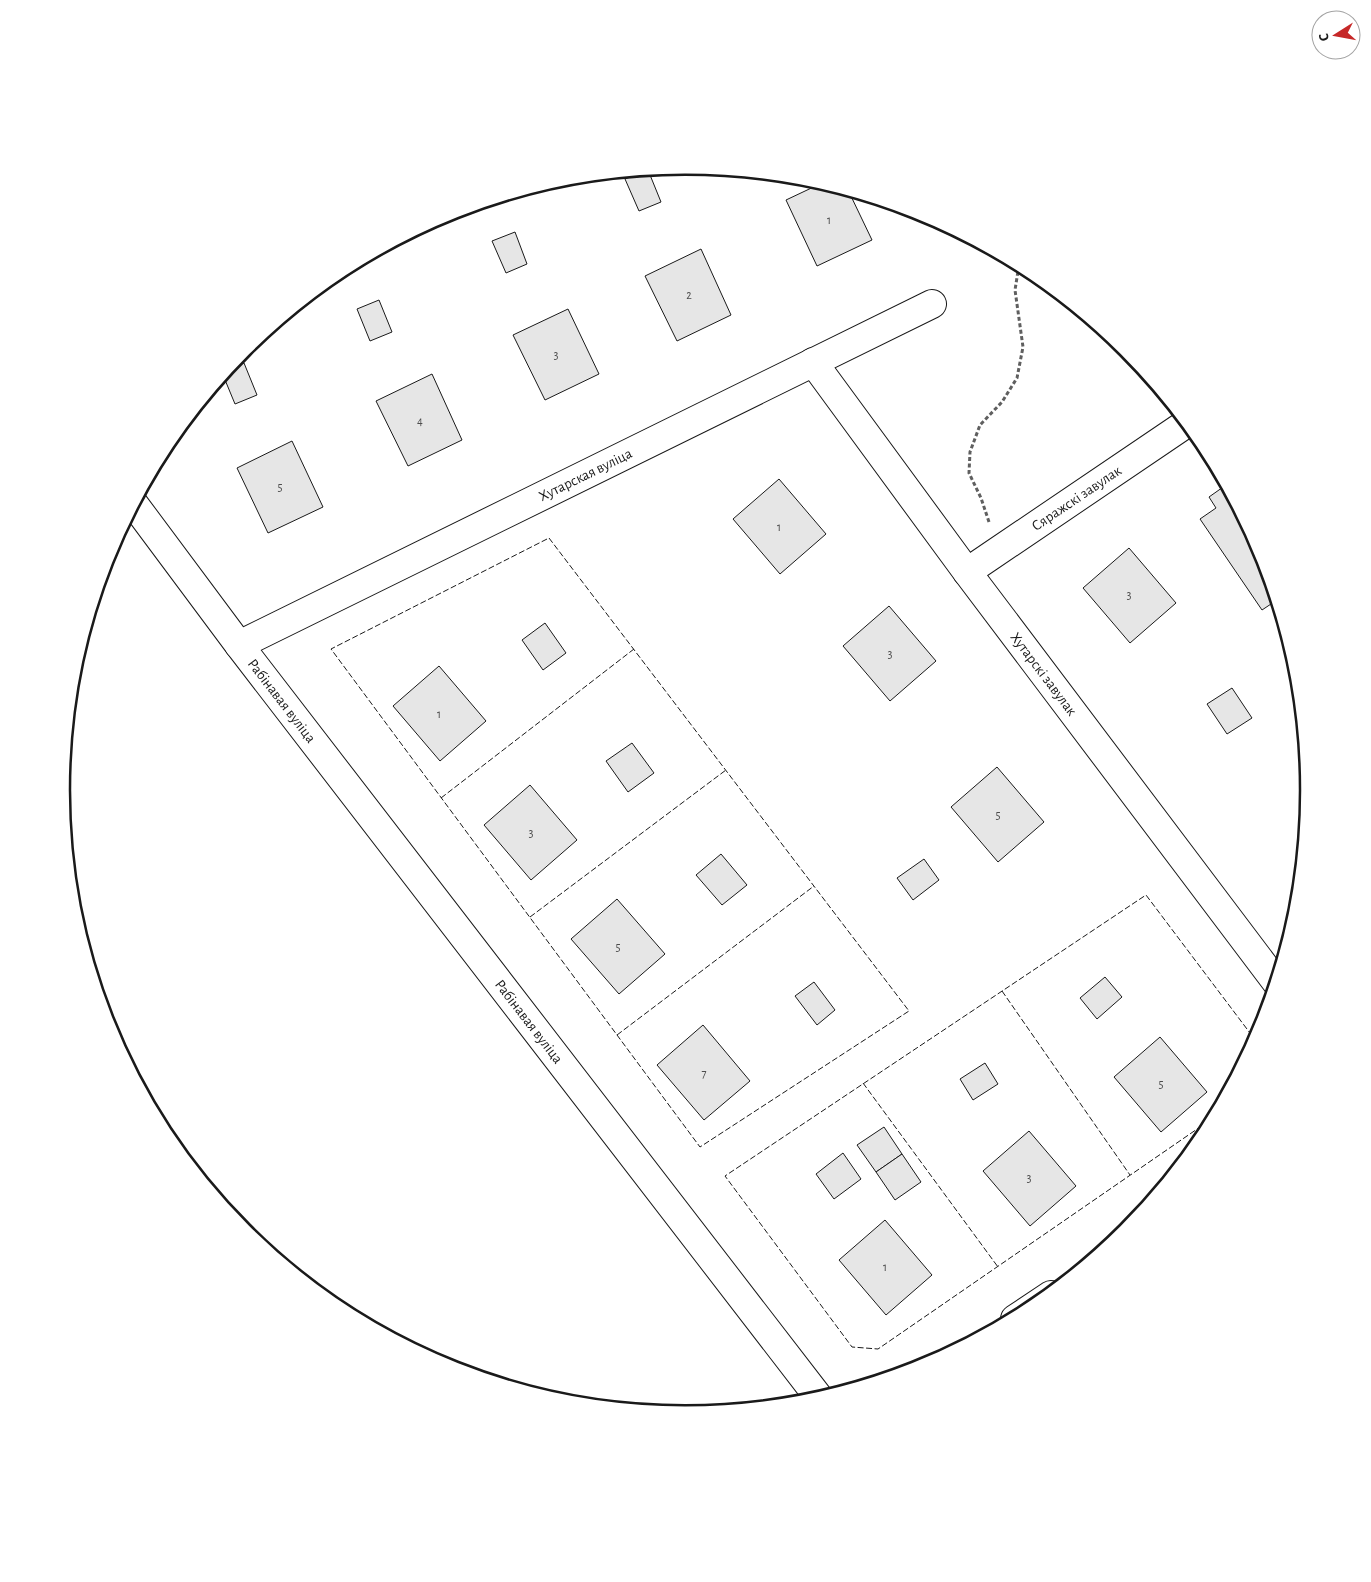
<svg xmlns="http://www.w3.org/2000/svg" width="1371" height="1582" font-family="'Alegreya Sans',sans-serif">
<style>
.building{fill:#e6e6e6;stroke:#1a1a1a}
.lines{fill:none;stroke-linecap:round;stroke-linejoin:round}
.street-casing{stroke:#1a1a1a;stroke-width:30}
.path{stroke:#5f5f5f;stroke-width:3;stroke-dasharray:4 2.5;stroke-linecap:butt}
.street{stroke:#fff;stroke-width:28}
.fence{stroke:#1a1a1a;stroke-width:1;stroke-dasharray:6 2.5;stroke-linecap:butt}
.labels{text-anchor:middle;stroke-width:4;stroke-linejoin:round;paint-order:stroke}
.number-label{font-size:12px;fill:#4d4d4d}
.street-label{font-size:15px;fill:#1a1a1a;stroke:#fff}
.rim{fill:none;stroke:#1a1a1a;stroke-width:2.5}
</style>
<rect width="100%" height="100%" fill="#fff"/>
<!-- building -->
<g class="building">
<path d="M 648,170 L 661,202 L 639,211 L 625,179 Z"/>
<path d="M 822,183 L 849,192 L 872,240 L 817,266 L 786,200 Z"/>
<path d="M 515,232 L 527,264 L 506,273 L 492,241 Z"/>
<path d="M 701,249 L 731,315 L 677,341 L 645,276 Z"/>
<path d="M 379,300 L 392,332 L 370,341 L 357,309 Z"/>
<path d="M 568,309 L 599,374 L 545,400 L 513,335 Z"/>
<path d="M 244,363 L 257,395 L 235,404 L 223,375 L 228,370 Z"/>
<path d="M 432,374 L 462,440 L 408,466 L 376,401 Z"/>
<path d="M 292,441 L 323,507 L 268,533 L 237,468 Z"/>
<path d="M 779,479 L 826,534 L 780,574 L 733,519 Z"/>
<path d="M 1226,485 L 1262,552 L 1277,600 L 1262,610 L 1200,519 L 1216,508 L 1209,497 Z"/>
<path d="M 1129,548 L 1176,603 L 1130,643 L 1083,588 Z"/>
<path d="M 889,606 L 936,661 L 890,701 L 843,646 Z"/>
<path d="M 545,623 L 566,653 L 543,670 L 522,640 Z"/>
<path d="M 439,666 L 486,721 L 440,761 L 393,706 Z"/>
<path d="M 1232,688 L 1252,718 L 1227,734 L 1207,704 Z"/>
<path d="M 632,743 L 654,773 L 628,792 L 606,761 Z"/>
<path d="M 997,767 L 1044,822 L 998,862 L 951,807 Z"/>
<path d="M 530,785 L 577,840 L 531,880 L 484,825 Z"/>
<path d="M 721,854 L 747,885 L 722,905 L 696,875 Z"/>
<path d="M 924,859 L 939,880 L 913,900 L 897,878 Z"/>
<path d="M 617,899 L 665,954 L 619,994 L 571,939 Z"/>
<path d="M 1105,977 L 1122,997 L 1097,1019 L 1080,998 Z"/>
<path d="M 814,982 L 835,1010 L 817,1025 L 795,996 Z"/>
<path d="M 703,1025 L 750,1081 L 704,1120 L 657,1065 Z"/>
<path d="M 1160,1037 L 1207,1092 L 1161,1132 L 1114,1077 Z"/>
<path d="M 985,1063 L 998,1084 L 973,1100 L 960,1079 Z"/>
<path d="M 884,1127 L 902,1154 L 876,1172 L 857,1145 Z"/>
<path d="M 1029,1131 L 1076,1186 L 1030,1226 L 983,1171 Z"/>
<path d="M 843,1153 L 861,1179 L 834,1199 L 816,1174 Z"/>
<path d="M 902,1154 L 921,1182 L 895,1200 L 876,1172 Z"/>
<path d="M 885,1220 L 932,1275 L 886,1315 L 839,1260 Z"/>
</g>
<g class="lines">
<defs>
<g id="street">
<path id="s1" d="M 813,362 L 967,572 L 1277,983"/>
<path id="s2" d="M 134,504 L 239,645 L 820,1399"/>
<path id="s3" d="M 967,572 L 1187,423"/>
<path id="s4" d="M 239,645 L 932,304"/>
<path d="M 1015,1319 L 1051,1295"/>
</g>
</defs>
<!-- street casing -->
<use href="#street" class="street-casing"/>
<!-- path -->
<path class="path" d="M 989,522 L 981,498 L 969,473 L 970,452 L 980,425 L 1002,402 L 1017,378 L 1023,347 L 1015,290 L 1019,265"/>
<!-- street -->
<use href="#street" class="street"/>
<!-- fence -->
<g class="fence">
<path d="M 549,538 L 909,1011 L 700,1147 L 331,649 Z"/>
<path d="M 441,798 L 634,649"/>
<path d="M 530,917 L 726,770"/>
<path d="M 1002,991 L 1130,1175"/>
<path d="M 617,1035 L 814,886"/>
<path d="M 863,1083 L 998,1267"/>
<path d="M 1216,1116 L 878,1349 L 852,1347 L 725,1176 L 1146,895 L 1256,1041"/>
</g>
</g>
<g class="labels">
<!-- number labels -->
<g class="number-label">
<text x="829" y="224">1</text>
<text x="689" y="299">2</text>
<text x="556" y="359">3</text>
<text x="420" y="425">4</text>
<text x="280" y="491">5</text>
<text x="779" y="531">1</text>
<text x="1129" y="599">3</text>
<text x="890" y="658">3</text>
<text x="439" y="718">1</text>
<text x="998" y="819">5</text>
<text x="531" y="837">3</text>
<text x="618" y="951">5</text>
<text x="704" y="1077">7</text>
<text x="1161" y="1088">5</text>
<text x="1029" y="1182">3</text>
<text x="885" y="1271">1</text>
</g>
<!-- street labels -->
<g class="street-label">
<text dy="5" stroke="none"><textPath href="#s4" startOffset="386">Хутарская вуліца</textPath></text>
<text dy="5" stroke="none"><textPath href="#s3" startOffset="132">Сяражскі завулак</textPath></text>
<text dy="5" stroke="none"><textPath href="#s1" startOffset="388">Хутарскі завулак</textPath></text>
<text dy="5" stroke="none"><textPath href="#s2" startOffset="246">Рабінавая вуліца</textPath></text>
<text dy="5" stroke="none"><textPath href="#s2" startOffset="651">Рабінавая вуліца</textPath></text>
</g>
</g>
<!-- crop -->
<path d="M0 0H1371V1582H0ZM70 790a615 615 0 1 1 1230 0a615 615 0 1 1-1230 0Z" fill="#fff" fill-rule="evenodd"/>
<path class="rim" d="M70 790a615 615 0 1 1 1230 0a615 615 0 1 1-1230 0Z"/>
<!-- north arrow -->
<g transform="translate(1336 35) rotate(259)"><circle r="24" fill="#ffffff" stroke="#a3a3a3"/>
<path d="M0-4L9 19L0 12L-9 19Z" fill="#c62828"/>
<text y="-8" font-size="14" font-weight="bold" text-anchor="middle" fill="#1a1a1a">С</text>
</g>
</svg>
